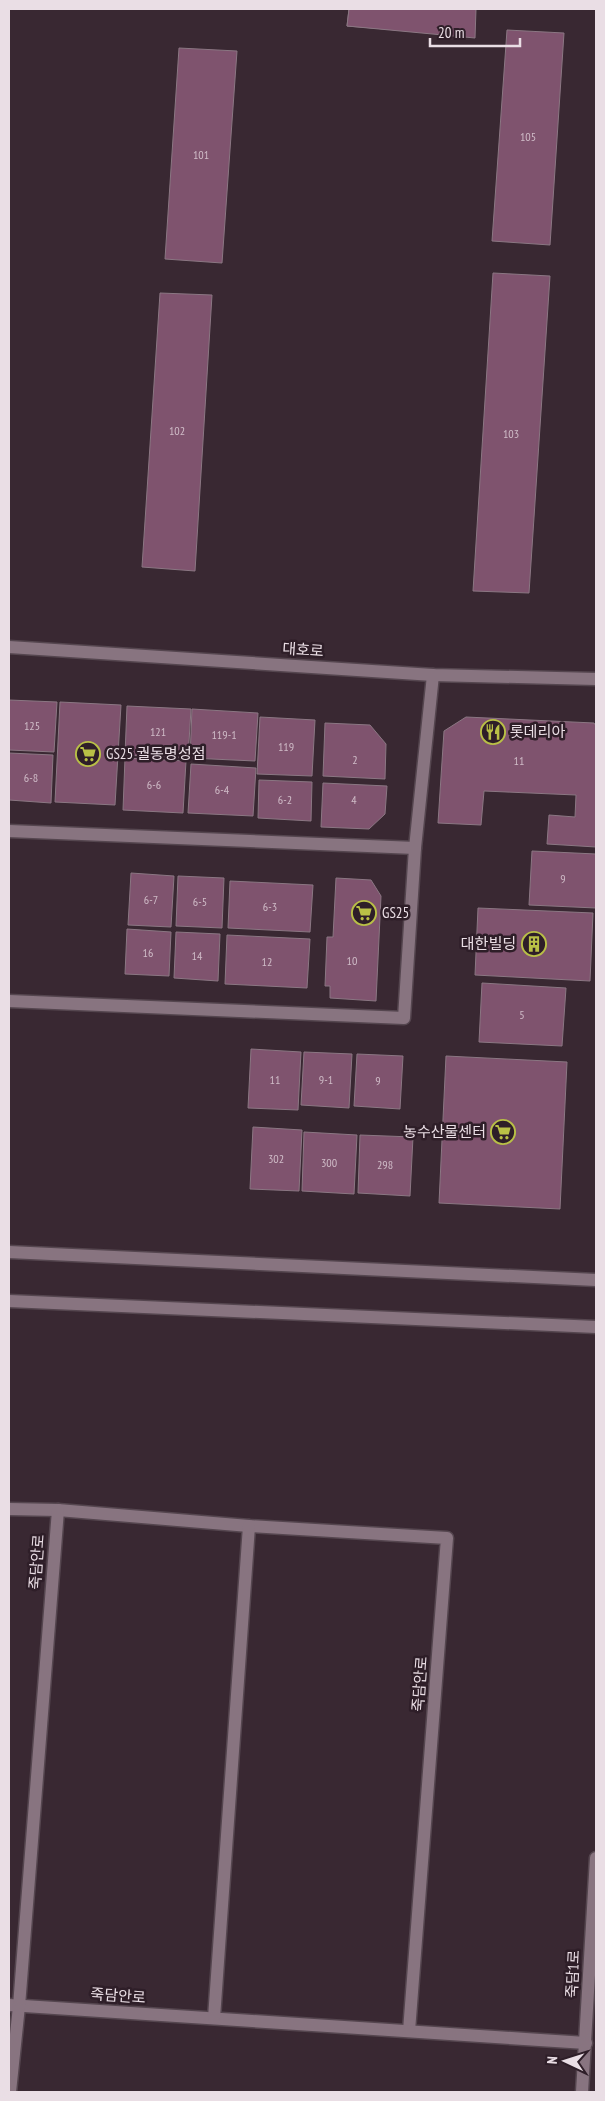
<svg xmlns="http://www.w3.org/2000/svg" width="605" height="2101" font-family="'PT Sans Narrow','Noto Sans KR',sans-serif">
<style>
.building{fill:#7f536e;stroke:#8b7783}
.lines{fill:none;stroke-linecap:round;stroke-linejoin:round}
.street-casing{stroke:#55464f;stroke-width:15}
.secondary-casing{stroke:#55464f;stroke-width:15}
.street{stroke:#887480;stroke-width:12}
.secondary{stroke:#887480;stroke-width:12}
.labels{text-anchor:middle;stroke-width:5;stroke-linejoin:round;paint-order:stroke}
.number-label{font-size:12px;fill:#cfbbc7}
.street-label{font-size:15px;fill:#eadee5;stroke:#2e1e28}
.poi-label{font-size:15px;fill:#eadee5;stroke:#2e1e28;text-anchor:start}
</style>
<rect width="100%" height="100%" fill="#392832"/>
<!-- building -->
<g class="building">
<path d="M 349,9 L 475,9 L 473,36 L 347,26 Z"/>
<path d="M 349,9 L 476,9 L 475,38 L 347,26 Z"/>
<path d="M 507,30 L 564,33 L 550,245 L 492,241 Z"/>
<path d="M 179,48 L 237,51 L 222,263 L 165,259 Z"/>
<path d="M 493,273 L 550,276 L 529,593 L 473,591 Z"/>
<path d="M 160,293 L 212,295 L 195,571 L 142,567 Z"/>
<path d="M 9,700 L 57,702 L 54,752 L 9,750 Z"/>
<path d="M 60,702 L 121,705 L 115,805 L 55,802 Z"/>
<path d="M 127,706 L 191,709 L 188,758 L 125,755 Z"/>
<path d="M 192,709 L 258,713 L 255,761 L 190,758 Z"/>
<path d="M 260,717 L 315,720 L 312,776 L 257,774 Z"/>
<path d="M 466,717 L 594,723 L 596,726 L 596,847 L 547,844 L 549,815 L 575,817 L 576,795 L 484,791 L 481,825 L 438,823 L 444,731 Z"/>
<path d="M 325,723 L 370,725 L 386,744 L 385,779 L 323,776 Z"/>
<path d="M 9,753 L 53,755 L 51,803 L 9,800 Z"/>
<path d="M 125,758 L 186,761 L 183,813 L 123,810 Z"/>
<path d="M 191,764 L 256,768 L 253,816 L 188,813 Z"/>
<path d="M 259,780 L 312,782 L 311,821 L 258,818 Z"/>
<path d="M 323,783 L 387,786 L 385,814 L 369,829 L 321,827 Z"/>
<path d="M 532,851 L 596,854 L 596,908 L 529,905 Z"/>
<path d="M 131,873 L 174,876 L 171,927 L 128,925 Z"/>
<path d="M 178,876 L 224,878 L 222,928 L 176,926 Z"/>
<path d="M 336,878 L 371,880 L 381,896 L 376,1001 L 330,998 L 330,986 L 325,986 L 327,937 L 333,937 Z"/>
<path d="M 230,881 L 313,885 L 310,932 L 228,928 Z"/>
<path d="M 478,908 L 593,913 L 590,981 L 475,975 Z"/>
<path d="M 127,929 L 171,932 L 169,976 L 125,974 Z"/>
<path d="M 176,932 L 220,934 L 218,981 L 174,978 Z"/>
<path d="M 227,935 L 310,939 L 307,988 L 225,984 Z"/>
<path d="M 482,983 L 566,988 L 562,1046 L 479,1042 Z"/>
<path d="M 251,1049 L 301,1052 L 298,1110 L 248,1108 Z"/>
<path d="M 304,1052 L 352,1054 L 349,1108 L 301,1105 Z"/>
<path d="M 357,1054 L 403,1056 L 400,1109 L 354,1106 Z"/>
<path d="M 446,1056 L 567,1062 L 560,1209 L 439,1203 Z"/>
<path d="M 253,1127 L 302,1130 L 299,1191 L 250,1189 Z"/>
<path d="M 304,1132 L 357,1135 L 354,1194 L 302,1191 Z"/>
<path d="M 360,1135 L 413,1137 L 410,1196 L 358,1193 Z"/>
</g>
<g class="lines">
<defs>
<g id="street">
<path d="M 9,831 L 415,848"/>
<path d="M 9,1001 L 404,1018 L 415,848 L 433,675"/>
<path d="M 9,1509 L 58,1510 L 249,1526 L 447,1538 L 409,2031"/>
<path d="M 9,2005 L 586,2043"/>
<path d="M 214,2018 L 249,1526"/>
<path d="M 10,2092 L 19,2006 L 58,1510"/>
<path d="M 582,2092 L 596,1858"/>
</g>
<g id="secondary">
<path d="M 9,647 L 433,675 L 596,679"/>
<path d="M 9,1252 L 596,1280"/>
<path d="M 9,1301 L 596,1327"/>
</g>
</defs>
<!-- street casing -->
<use href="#street" class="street-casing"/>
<!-- secondary casing -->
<use href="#secondary" class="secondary-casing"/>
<!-- street -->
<use href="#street" class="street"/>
<!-- secondary -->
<use href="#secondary" class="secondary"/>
</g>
<!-- icons -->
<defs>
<symbol id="restaurant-ring" viewBox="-11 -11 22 22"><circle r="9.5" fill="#2e1e28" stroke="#b9c046" stroke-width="1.5"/><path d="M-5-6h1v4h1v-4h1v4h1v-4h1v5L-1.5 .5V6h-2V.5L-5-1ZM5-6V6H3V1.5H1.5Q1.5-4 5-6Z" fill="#b9c046"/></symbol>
<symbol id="supermarket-ring" viewBox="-11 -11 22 22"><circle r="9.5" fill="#2e1e28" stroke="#b9c046" stroke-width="1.5"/><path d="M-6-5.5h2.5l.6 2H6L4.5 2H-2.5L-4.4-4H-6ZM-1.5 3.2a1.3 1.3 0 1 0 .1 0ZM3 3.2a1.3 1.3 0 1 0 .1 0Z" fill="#b9c046"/></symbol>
<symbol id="building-ring" viewBox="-11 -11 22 22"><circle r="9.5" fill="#2e1e28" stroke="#b9c046" stroke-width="1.5"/><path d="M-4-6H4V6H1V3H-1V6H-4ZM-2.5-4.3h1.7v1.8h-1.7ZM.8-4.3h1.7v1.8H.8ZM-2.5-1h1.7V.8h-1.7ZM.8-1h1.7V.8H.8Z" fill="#b9c046"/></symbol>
</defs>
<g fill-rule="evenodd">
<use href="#restaurant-ring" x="479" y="718" width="28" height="28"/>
<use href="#supermarket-ring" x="74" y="740" width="28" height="28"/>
<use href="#supermarket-ring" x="350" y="899" width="28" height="28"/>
<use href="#building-ring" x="520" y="930" width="28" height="28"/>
<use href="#supermarket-ring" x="489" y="1118" width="28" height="28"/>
</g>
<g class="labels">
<!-- number labels -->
<g class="number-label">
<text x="528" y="141">105</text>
<text x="201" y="159">101</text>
<text x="177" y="435">102</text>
<text x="511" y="438">103</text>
<text x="32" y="730">125</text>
<text x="158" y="736">121</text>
<text x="224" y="739">119-1</text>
<text x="286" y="751">119</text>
<text x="355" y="764">2</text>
<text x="519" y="765">11</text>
<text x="31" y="782">6-8</text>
<text x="154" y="789">6-6</text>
<text x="222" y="794">6-4</text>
<text x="285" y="804">6-2</text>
<text x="354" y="804">4</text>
<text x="563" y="883">9</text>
<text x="151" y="904">6-7</text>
<text x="200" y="906">6-5</text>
<text x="270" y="911">6-3</text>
<text x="148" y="957">16</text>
<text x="197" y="960">14</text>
<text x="352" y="965">10</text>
<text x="267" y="966">12</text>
<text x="522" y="1019">5</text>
<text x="275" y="1084">11</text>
<text x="326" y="1084">9-1</text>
<text x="378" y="1085">9</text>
<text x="276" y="1163">302</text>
<text x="329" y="1167">300</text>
<text x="385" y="1169">298</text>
</g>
<!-- street labels -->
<g class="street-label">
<text transform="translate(303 650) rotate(4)" y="5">대호로</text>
<text transform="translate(37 1562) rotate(-86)" y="5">죽담안로</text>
<text transform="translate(420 1684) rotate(-86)" y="5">죽담안로</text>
<text transform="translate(573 1974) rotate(-87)" y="5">죽담1로</text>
<text transform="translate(118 1996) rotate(4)" y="5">죽담안로</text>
</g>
<!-- poi labels -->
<g class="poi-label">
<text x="510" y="737">롯데리아</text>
<text x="106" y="759">GS25 궐동명성점</text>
<text x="382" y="918">GS25</text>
<text x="516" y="949" text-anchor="end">대한빌딩</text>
<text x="486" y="1137" text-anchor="end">농수산물센터</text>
</g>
</g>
<!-- border -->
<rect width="605" height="2101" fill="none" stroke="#eadee5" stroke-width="20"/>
<!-- north arrow -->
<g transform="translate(565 2061) rotate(274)" stroke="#2e1e28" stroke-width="4" paint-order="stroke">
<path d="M0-4L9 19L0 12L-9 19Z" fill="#eadee5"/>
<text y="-8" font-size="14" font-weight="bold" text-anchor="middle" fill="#eadee5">N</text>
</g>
<!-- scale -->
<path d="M430 38v8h90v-8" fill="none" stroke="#eadee5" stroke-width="2.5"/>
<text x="438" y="38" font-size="15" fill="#eadee5" stroke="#2e1e28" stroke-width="4" paint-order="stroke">20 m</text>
</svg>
